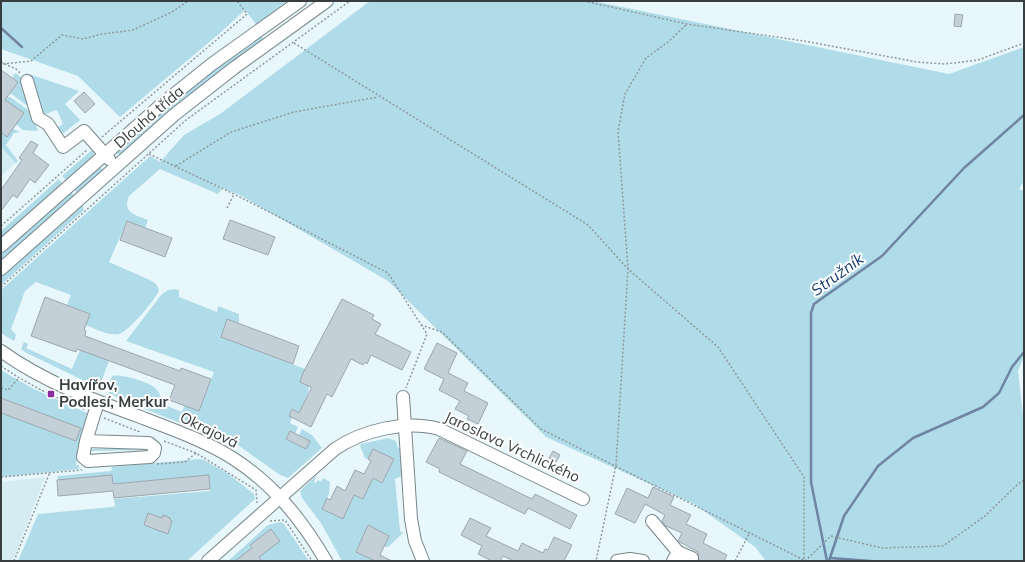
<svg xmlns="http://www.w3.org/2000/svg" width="1025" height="562" font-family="Mulish,sans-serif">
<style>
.built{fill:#d5ecf3}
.green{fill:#afdce8}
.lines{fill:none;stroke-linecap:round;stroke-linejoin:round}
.stream{stroke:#6f85a3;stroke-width:2.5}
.building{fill:#c4d0d8;stroke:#9ba7ae}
.minor-casing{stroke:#78868a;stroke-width:14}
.path{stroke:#8f999c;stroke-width:1.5;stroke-dasharray:2 2;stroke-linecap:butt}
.minor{stroke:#fff;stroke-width:12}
.poi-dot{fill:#862f9d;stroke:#fff;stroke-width:1.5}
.labels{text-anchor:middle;stroke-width:4;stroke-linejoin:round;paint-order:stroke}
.street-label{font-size:15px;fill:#383e3f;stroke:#fff}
.poi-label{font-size:15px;font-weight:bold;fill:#383e3f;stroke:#fff;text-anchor:start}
.water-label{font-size:16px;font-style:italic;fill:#193e73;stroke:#fff}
</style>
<rect width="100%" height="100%" fill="#e8f7fb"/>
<!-- built -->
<g class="built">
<path d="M 1,147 L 16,163 L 1,176 Z"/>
<path d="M 45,477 L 13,561 L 1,561 L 1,482 Z"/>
</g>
<!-- green -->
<g class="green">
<path d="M 1,1 L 288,1 L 256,24 L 245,10 L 220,33 L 120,117 L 78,76 L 1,49 Z"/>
<path d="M 370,1 L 593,1 L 949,74 L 1024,47 L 1024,181 L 1019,189 L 1024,191 L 1024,356 L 1018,371 L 1024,425 L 1024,561 L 766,561 L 755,547 L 694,504 L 546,437 L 388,281 L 240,195 L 207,182 L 222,189 L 218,194 L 160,169 L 129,196 C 122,213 136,215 148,220 L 145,228 L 127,221 L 109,262 L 152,281 L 156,284 L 159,290 C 156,299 128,332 119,334 C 108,336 96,329 86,325 L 90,314 L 67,305 L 71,295 L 36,282 L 25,291 L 11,329 L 16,335 L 14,341 L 1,333 L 1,290 L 150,156 L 160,162 L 184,135 L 220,114 Z"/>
<path d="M 260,34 L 264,40 L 122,155 L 117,154 L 116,151 L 162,109 Z"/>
<path d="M 15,73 C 27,78 28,95 29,107 L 10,93 L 18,82 L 12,77 Z"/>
<path d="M 26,73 L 79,91 L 65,104 L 80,120 L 61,135 L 57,128 L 63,124 L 58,112 L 56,110 L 41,116 Z"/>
<path d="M 7,97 L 10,97 L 31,112 L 38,131 L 23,130 L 16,124 L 23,114 L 5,100 Z"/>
<path d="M 13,129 L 20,132 L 14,133 L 6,145 L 18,161 L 16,163 L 1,147 L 1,131 L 7,137 Z"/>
<path d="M 93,149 L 94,155 L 66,180 L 62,176 Z"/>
<path d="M 99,166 L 102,169 L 101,173 L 78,194 L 73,188 Z"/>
<path d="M 59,179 L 62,183 L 1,238 L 1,231 Z"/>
<path d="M 70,191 L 75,196 L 1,262 L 1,253 Z"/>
<path d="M 82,204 L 84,210 L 1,285 L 1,276 Z"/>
<path d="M 174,289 L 179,290 L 179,297 L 217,312 L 218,306 L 239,314 L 239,323 L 227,319 L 221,337 L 305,369 C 312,391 309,392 299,413 L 292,409 L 289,416 L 292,418 L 290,423 L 298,427 L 295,434 L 290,431 L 286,439 L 299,436 L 302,429 L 312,435 L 322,448 L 288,478 L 280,475 L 228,438 L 215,433 L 198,430 L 122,400 L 109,393 L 108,387 L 112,376 C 120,373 148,382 154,387 C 160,392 161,397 162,404 L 182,412 L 184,406 L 199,411 L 214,372 L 126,341 L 162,294 L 168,290 Z"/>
<path d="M 24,342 L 28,344 L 26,348 L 72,369 L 80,350 L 109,361 L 101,382 L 97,387 L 25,352 L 21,349 Z"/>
<path d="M 1,370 L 32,388 L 89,414 L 77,450 L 78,460 L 76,461 L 76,465 L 79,465 L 79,469 L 1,477 L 1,413 L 76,441 L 81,428 L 1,398 Z"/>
<path d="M 388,438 L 396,441 L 398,448 L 402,448 L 404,475 L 395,479 L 400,531 L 403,533 L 388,547 L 385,547 L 368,526 L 356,551 L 375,561 L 342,561 L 321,523 L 302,498 L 300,491 L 317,475 L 314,482 L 316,483 L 318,480 L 321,482 L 323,478 L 330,482 L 329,494 L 322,509 L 351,502 L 354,495 L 363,499 L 373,478 L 382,482 L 393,459 L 373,449 L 368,459 L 365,458 L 360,446 L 361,444 Z"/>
<path d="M 149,448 L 148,450 L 87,451 L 87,449 Z"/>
<path d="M 199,459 L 204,460 L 227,473 L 254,494 L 255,499 L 187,561 L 18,561 L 38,514 L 112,507 L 115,506 L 114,499 L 210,491 L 210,489 L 208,475 L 113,484 L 112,476 L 57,481 L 58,476 L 111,471 L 112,467 Z"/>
<path d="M 281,522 L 284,524 L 309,561 L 228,561 L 268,525 Z"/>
</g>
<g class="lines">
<!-- stream -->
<g class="stream">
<path d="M 1,28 L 22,47"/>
<path d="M 830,558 L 871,561"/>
<path d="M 827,561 L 811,482 L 811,313 L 814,304 L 882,256 L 964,168 L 1024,115"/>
<path d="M 829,561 L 844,516 L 878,466 L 913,438 L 983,407 L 999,393 L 1012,367 L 1024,352"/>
</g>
</g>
<!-- building -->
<g class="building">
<path d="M 955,14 L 963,15 L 961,27 L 954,26 Z"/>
<path d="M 1,70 L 18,82 L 5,100 L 24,113 L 7,137 L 1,132 Z"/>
<path d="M 84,92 L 95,104 L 85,113 L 74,101 Z"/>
<path d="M 31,141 L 38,145 L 33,153 L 49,165 L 35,183 L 30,179 L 17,198 L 13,195 L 1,211 L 1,190 L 22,160 L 19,158 Z"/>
<path d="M 230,220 L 275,237 L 268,255 L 223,239 Z"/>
<path d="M 127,221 L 172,238 L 165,257 L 120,240 Z"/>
<path d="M 45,297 L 90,314 L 84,330 L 86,331 L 85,336 L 180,371 L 181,368 L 211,379 L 199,411 L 169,400 L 175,385 L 77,349 L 76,352 L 31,336 Z"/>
<path d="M 342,299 L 374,315 L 372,319 L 381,324 L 375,334 L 411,352 L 402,370 L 371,355 L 367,364 L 365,362 L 363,365 L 351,359 L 332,397 L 327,394 L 311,427 L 289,416 L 292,409 L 299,413 L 311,389 L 311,387 L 300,382 L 303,373 Z"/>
<path d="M 227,319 L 299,346 L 293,364 L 221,337 Z"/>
<path d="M 437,343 L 457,353 L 448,373 L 468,383 L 464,391 L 488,403 L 478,424 L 467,419 L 469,416 L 455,409 L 460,401 L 439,390 L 444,379 L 424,369 Z"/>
<path d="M 1,398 L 81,428 L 76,441 L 1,413 Z"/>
<path d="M 290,431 L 310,441 L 306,449 L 286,439 Z"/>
<path d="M 439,438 L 467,451 L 460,464 L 532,499 L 535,494 L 577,515 L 570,529 L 528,508 L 525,514 L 439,472 L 440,469 L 426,462 Z"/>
<path d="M 373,449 L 394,459 L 382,483 L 373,478 L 363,499 L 354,495 L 343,519 L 322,509 L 327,498 L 330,500 L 337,486 L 345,491 L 355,470 L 364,474 L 371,461 L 368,459 Z"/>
<path d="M 553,451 L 560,455 L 556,462 L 549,458 Z"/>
<path d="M 112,475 L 113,484 L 209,475 L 210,489 L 114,498 L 113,491 L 58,496 L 57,480 Z"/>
<path d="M 653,487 L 674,497 L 670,505 L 691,515 L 686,524 L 707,534 L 703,543 L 727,555 L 724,561 L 699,561 L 698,552 L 678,541 L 682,533 L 666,526 L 662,521 L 665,515 L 645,504 L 635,523 L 615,514 L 627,488 L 648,498 Z"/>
<path d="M 148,513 L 162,518 L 163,515 L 170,518 L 170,520 L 172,521 L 168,534 L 144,525 Z"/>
<path d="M 470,518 L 491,528 L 486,536 L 518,551 L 522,543 L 543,553 L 545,549 L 548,550 L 554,537 L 572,545 L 564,561 L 514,561 L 503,556 L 500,561 L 492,561 L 478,554 L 482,546 L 461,535 Z"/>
<path d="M 368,525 L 389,536 L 380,555 L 392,561 L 375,561 L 356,552 Z"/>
<path d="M 271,529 L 280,541 L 259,557 L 262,561 L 235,561 L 252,548 L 250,545 Z"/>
</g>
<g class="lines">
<defs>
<g id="minor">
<path d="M 27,81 L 38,118 L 48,124 L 63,147 L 84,131 L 109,159"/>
<path d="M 1,246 L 162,104 L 212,64 L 300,1"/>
<path d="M 1,269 L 174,115 L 234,68 L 327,1"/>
<path d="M 1,351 C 44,382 93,400 143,418 C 174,430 206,441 234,459 C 274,485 302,520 326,561"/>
<path d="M 403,397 L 411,519 L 415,541 L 423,561"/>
<path d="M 86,441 L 149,443 L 155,448 L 154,453 L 150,457 L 88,461 L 83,457 L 86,441 L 98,402"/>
<path d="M 652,521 L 678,552 L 673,561"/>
<path d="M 678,552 L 692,558"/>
<path d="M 208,561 L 335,449 C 363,430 406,420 439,429 L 583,499"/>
<path d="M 617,561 L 630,559 L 643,561"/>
</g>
</defs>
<!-- minor casing -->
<use href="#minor" class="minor-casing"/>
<!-- path -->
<g class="path">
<path d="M 584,1 L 687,24 L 804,41 L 917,62 L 945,64 L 978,60 L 1024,43"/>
<path d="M 294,43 L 588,225 L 628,269 L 616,465 L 596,561"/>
<path d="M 1,62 L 16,69 L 20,73"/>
<path d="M 3,64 L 31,61 L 62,35 L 83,39 L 102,34 L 133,30 L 172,12 L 188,1"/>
<path d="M 102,137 L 247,14 L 237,1"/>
<path d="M 149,154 L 234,194 L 388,273 L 427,334 L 406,388"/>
<path d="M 176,166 L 231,132 L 294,112 L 378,97"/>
<path d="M 227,208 L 234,194"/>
<path d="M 1,226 L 87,150"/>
<path d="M 1,287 L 186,120 L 350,1"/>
<path d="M 421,325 L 442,332 L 541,429 L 804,560 L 804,477 L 718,347 L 628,269 L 618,131 L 625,94 L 646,58 L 668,42 L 687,24"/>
<path d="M 1,366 C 27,384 56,398 86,410"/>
<path d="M 1,388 L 8,390 L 19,378"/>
<path d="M 104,418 L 140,432"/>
<path d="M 164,441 L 196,453 L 256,490 L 257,503"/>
<path d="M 157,464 L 185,462 L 196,453"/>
<path d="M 1,477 L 82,470"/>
<path d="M 270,521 L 285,520 L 312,561"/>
<path d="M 14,561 L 50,472"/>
<path d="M 735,561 L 750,532"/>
<path d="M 805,561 L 831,536 L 882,548 L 943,546 L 985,516 L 1017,485 L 1024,480"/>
</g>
<!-- minor -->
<use href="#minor" class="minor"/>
</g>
<!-- markers -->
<rect class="poi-dot" x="47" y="390" width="8" height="8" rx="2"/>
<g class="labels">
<!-- street labels -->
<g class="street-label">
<text transform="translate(149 117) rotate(-41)" y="5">Dlouhá třída</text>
<text transform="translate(209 430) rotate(26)" y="5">Okrajová</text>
<text transform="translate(512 447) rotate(25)" y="5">Jaroslava Vrchlického</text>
</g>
<!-- poi labels -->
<g class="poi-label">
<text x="59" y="390">Havířov,<tspan x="59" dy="17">Podlesí, Merkur</tspan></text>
</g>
<!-- water labels -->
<g class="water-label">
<text transform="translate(837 274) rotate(-36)" y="6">Stružník</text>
</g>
</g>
<!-- border -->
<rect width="1025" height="562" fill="none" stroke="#383e3f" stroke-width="4"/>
</svg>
